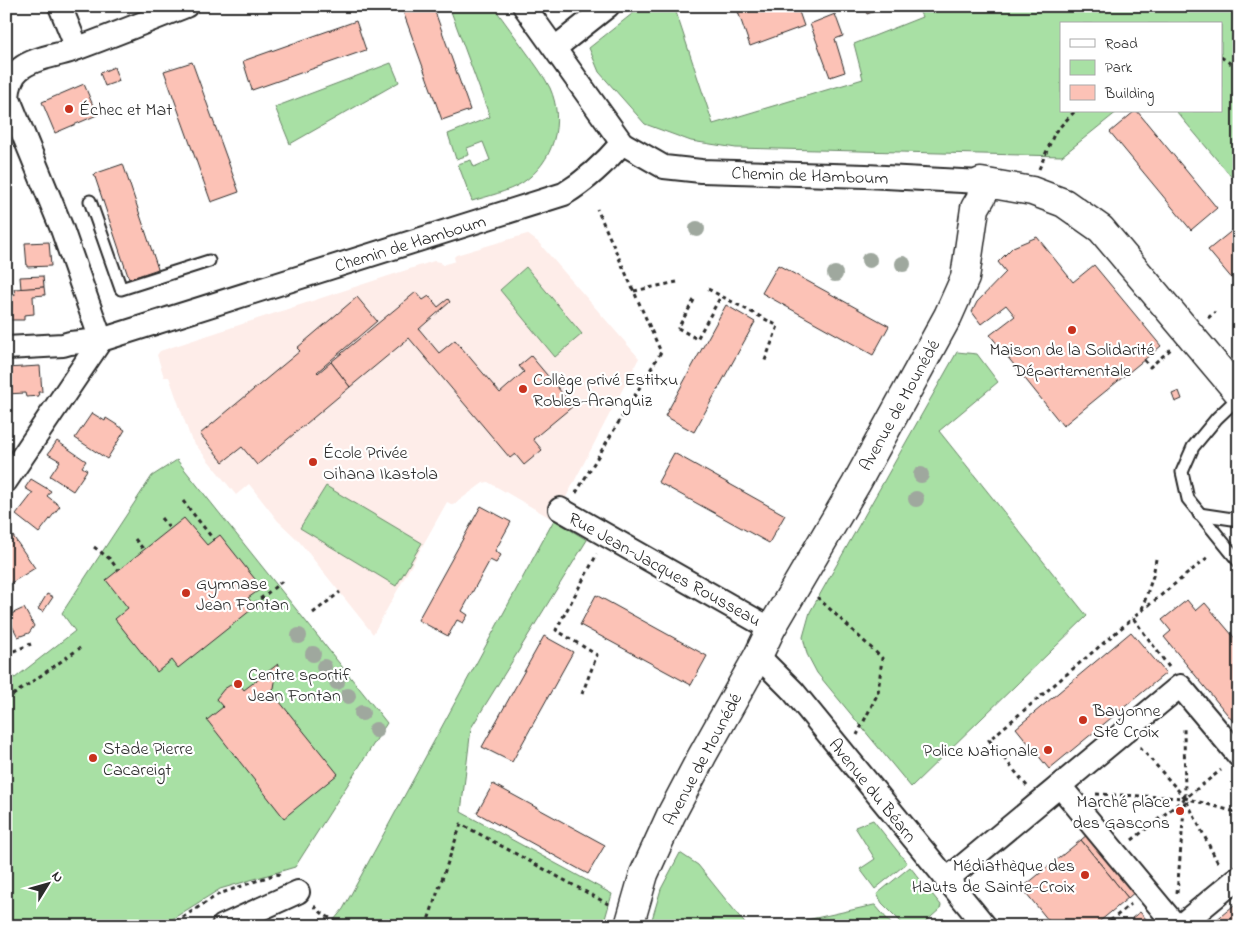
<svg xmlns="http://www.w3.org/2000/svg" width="1245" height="932" font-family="'Indie Flower',sans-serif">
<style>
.built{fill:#feede9}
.green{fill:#a8e0a4;stroke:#6a8668}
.building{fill:#fcc2b6;stroke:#2b2b2b}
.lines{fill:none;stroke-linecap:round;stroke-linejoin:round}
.lane-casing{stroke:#2b2b2b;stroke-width:15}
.street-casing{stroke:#2b2b2b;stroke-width:26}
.secondary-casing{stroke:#2b2b2b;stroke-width:31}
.path{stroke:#2b2b2b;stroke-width:3;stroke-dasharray:4 4;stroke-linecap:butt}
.lane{stroke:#fff;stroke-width:11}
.street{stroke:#fff;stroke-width:22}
.secondary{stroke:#fff;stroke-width:28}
.tree{fill:#9fa89e}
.poi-dot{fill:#c8321e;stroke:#fff;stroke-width:2}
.labels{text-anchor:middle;stroke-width:4.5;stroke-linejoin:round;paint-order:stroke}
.poi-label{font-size:18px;fill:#2b2b2b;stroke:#fff;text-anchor:start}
.street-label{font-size:18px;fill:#2b2b2b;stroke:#fff}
</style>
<rect width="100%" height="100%" fill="#fff"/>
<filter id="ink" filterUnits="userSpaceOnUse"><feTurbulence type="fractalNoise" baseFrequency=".02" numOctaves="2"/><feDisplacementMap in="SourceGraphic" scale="10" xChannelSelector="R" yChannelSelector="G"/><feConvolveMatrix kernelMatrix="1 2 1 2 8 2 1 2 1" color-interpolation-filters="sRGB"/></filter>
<g filter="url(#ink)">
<!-- built -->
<path class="built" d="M 527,234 L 538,242 L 639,358 L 554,520 L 488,482 L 483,483 L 453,505 L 447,502 L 373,634 L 298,540 L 278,521 L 249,484 L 236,495 L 191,439 L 169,377 L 164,377 L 157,355 L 160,351 L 434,261 L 440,262 L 443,265 L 455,261 L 454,257 L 456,255 Z"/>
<!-- green -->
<g class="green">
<path d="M 449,6 L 493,6 C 504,22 516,37 527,53 C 535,64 544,76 550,88 C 565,122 554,162 522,183 C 507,192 488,196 472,201 L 458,164 L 471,160 L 474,167 L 490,160 L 483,142 L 467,148 L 469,155 L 456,159 L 448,134 L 490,117 Z"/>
<path d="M 642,6 L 674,6 L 713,124 L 863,79 L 854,44 L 922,17 L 917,6 L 1239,6 L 1239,186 L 1176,111 L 1221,111 L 1221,24 L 1061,24 L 1061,111 L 1118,111 L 1062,156 L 736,148 L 691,141 L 645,124 L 599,72 L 589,48 Z"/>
<path d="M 391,63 L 399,82 L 290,144 L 275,107 Z"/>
<path d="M 526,267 L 582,334 L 555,357 L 500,290 Z"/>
<path d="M 957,352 L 977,354 L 998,382 L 939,431 L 1087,616 L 911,787 L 817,673 L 807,654 L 803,637 L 810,612 Z"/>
<path d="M 177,460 L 387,723 L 295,867 L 220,889 L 161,926 L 6,926 L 6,672 L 15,678 L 75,631 L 62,613 L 152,476 Z"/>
<path d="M 326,486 L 422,543 L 396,586 L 300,528 Z"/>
<path d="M 554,520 L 587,540 L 471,728 L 461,812 L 612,894 L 603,926 L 329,926 L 343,909 Z"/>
<path d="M 873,820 L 907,863 L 875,889 L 860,869 L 875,859 L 855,827 Z"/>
<path d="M 680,853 L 698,865 L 747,926 L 650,926 L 661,889 Z"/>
<path d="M 910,867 L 941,905 L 940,909 L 922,925 L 905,926 L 882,903 L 877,894 Z"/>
<path d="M 875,905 L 893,926 L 780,926 L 874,905 Z"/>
</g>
<!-- building -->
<g class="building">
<path d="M 401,6 L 433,6 L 470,110 L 442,120 Z"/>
<path d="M 736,6 L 797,6 L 804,26 L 750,46 Z"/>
<path d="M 864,6 L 888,6 L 867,14 Z"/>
<path d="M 835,14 L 843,36 L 835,39 L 845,72 L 830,77 L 810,24 Z"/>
<path d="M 356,21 L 366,50 L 252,90 L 243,61 Z"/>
<path d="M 192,62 L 239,192 L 211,202 L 164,71 Z"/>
<path d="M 114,67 L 119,81 L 105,86 L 100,73 Z"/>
<path d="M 84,84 L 97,115 L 55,133 L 42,102 Z"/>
<path d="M 1135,111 L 1137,111 L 1217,208 L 1191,230 L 1110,132 Z"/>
<path d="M 6,139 L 8,139 L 10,150 L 10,161 L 6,161 Z"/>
<path d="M 123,164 L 158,269 L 129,279 L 94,174 Z"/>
<path d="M 1234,229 L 1239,235 L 1239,287 L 1208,250 Z"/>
<path d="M 1037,237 L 1073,282 L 1094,265 L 1161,346 L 1063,426 L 990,335 L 1015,316 L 1006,305 L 981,324 L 972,312 L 977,302 L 1006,272 L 998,262 L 1013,247 Z"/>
<path d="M 49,242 L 51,266 L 27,267 L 25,243 Z"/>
<path d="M 778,265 L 889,326 L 873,355 L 762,293 Z"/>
<path d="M 43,276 L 44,287 L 21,289 L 20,277 Z"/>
<path d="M 44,287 L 45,295 L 33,296 L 34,314 L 24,315 L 24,320 L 10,320 L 8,296 L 15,295 L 14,289 Z"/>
<path d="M 416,292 L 423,300 L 429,296 L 438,307 L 448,299 L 450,302 L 419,329 L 439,353 L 455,340 L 500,393 L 524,372 L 519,366 L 531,356 L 573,406 L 533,439 L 542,450 L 524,465 L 515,454 L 510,458 L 409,338 L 350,387 L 331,362 Z"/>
<path d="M 357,297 L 377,321 L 317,372 L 318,373 L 331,362 L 350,387 L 257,465 L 242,447 L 223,462 L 200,434 L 300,351 L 297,348 Z"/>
<path d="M 726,305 L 755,322 L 694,432 L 665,416 Z"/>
<path d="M 40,366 L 42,392 L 38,392 L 39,396 L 26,397 L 25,393 L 6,394 L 6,368 Z"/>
<path d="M 1179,391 L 1182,399 L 1175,402 L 1172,394 Z"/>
<path d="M 92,413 L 105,421 L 106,418 L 125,430 L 107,459 L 75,438 Z"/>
<path d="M 57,441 L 86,461 L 82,467 L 87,470 L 73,491 L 50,476 L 60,461 L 48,454 Z"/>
<path d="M 674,453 L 785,515 L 769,543 L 658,482 Z"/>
<path d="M 31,479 L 51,491 L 47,496 L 60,506 L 39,533 L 16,515 L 33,493 L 25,488 Z"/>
<path d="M 481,506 L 511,522 L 495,551 L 501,555 L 496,563 L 490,560 L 462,611 L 468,615 L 463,623 L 457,620 L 448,636 L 418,620 Z"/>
<path d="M 184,518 L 207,545 L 220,535 L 262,588 L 248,598 L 256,606 L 178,668 L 172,660 L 157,672 L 115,619 L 128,608 L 106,580 Z"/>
<path d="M 6,526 L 35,568 L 11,583 L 6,577 Z"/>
<path d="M 47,594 L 53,597 L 43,612 L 38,609 Z"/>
<path d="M 596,595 L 707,656 L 691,685 L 580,625 Z"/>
<path d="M 1187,600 L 1196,611 L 1205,603 L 1239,643 L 1239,722 L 1236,725 L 1164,637 L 1171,631 L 1162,620 Z"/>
<path d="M 24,608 L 34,626 L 29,633 L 18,637 L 7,616 Z"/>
<path d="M 1131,632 L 1166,673 L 1049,769 L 1016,728 Z"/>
<path d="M 544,636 L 573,652 L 512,762 L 482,747 Z"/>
<path d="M 278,664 L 274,688 L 271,691 L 338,774 L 284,818 L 207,720 L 223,707 L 216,699 L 224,689 L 237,681 L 244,690 Z"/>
<path d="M 493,784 L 605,845 L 588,874 L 477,813 Z"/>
<path d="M 1089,833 L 1137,890 L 1128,898 L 1081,840 Z"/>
<path d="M 1081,840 L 1128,898 L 1094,926 L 1053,926 L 1022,888 Z"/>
<path d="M 1239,901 L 1239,926 L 1209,926 Z"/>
<path d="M 1140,912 L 1152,926 L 1138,926 L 1132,918 Z"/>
</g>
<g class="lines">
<defs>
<g id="lane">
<path d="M 90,201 L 121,289 L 209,261"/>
<path d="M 1239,397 L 1217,418 L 1193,447 L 1182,472 L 1188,499 L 1239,562"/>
<path d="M 1199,514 L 1239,520"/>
</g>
<g id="street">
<path d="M 60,6 L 77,48"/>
<path d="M 524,6 L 622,143 L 664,167 L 701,171 L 866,176 L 981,182"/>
<path d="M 555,48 L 608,6"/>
<path d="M 101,340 L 62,229 L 8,97 C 9,86 11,76 20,69 C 33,58 55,56 70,51 C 109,37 148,21 186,6"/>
<path d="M 6,348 L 63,345 L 70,343 L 101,340 L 564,194 C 587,180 605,163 622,143"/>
<path d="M 6,481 L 101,340"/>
<path d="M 560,509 L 771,629"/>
<path d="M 758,656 L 793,691 L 985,926"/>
<path d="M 1060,786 L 1176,926"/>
<path d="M 946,880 L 1180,686 L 1239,756"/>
<path d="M 223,926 L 298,892"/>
<path d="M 1180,926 L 1239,877"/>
</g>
<path id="secondary" d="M 629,926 L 644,874 L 671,815 L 702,756 L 758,656 L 771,629 L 856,484 L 948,316 L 965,278 L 975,208 L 982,196 L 981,182 L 1032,191 L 1064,203 L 1101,229 L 1239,393"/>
</defs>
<!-- lane casing -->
<use href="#lane" class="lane-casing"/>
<!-- street casing -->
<use href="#street" class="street-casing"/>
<!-- secondary casing -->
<use href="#secondary" class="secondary-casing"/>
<!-- path -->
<g class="path">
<path d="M 1221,57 L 1239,69"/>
<path d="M 1039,169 L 1055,132 L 1075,111"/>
<path d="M 708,289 L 778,326 L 764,363"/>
<path d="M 634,291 L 677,282"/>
<path d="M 694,300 L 678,328 L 697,339 L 721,296"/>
<path d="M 1208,318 L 1215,312"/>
<path d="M 1144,360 L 1150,367 L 1171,349"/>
<path d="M 576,493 L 661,352 L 597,209"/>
<path d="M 183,501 L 214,540"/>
<path d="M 161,518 L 170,529"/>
<path d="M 135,539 L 144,550"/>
<path d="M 94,547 L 110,559 L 118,570"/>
<path d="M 817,597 L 882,658 L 878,693 L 857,735"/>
<path d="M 254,604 L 285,579"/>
<path d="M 1142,609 L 1153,576 L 1156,559"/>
<path d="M 313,613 L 340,592"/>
<path d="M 6,654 L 31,644"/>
<path d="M 1169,667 L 1133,618 L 1208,557"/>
<path d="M 582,694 L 597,655 L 556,630 L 597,554"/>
<path d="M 6,700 L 80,648"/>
<path d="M 1140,747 L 1185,798 L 1219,865"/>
<path d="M 1027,786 L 989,740 L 1133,618"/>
<path d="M 1096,794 L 1185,798 L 1239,813"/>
<path d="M 1132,840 L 1221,770"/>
<path d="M 1177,893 L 1185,798 L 1184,727"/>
<path d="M 314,906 L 323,914 L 344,926"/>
<path d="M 169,926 L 219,894 L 273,875 L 280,874"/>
<path d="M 426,926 L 461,824 L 610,905"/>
<path d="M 1104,926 L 1131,904"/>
</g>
<!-- lane -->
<use href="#lane" class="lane"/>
<!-- street -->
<use href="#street" class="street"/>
<!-- secondary -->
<use href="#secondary" class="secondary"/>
</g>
<!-- trees -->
<g class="tree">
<circle cx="697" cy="229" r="8"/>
<circle cx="869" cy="260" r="8"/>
<circle cx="903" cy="264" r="8"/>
<circle cx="835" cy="274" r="8"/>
<circle cx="921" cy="475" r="8"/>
<circle cx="916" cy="499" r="8"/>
<circle cx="299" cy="636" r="8"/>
<circle cx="313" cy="654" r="8"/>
<circle cx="324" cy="667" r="8"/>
<circle cx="337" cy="682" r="8"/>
<circle cx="348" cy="696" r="8"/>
<circle cx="362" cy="713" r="8"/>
<circle cx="376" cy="730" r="8"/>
</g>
</g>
<!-- markers -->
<g class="poi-dot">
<circle cx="69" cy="109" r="5"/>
<circle cx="1072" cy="330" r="5"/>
<circle cx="523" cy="389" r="5"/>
<circle cx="313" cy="462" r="5"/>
<circle cx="186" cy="593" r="5"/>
<circle cx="238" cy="684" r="5"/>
<circle cx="1083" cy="720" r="5"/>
<circle cx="1048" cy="750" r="5"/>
<circle cx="93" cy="758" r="5"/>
<circle cx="1180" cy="811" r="5"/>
<circle cx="1085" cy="875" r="5"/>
</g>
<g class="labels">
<!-- poi labels -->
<g class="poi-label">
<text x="79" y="115">Échec et Mat</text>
<text x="1072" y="355" text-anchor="middle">Maison de la Solidarité<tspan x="1072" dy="21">Départementale</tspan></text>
<text x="533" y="385">Collège privé Estitxu<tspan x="533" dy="21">Robles-Aranguiz</tspan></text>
<text x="323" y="458">École Privée<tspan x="323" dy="21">Oihana Ikastola</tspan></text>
<text x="196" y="589">Gymnase<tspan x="196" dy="21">Jean Fontan</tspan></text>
<text x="248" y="680">Centre sportif<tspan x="248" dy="21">Jean Fontan</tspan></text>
<text x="1093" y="716">Bayonne<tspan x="1093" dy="21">Ste Croix</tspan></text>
<text x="103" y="754">Stade Pierre<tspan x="103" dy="21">Cacareigt</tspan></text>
<text x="1038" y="756" text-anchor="end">Police Nationale</text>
<text x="1170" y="807" text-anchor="end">Marché place<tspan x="1170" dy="21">des Gascons</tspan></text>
<text x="1075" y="871" text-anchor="end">Médiathèque des<tspan x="1075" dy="21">Hauts de Sainte-Croix</tspan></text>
</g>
<!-- street labels -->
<g class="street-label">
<text transform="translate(810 175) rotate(2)" y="6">Chemin de Hamboum</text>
<text transform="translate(410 243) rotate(-17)" y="6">Chemin de Hamboum</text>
<text transform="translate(899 405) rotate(-61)" y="6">Avenue de Mounédé</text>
<text transform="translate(665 569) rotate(29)" y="6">Rue Jean-Jacques Rousseau</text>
<text transform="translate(702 759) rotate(-62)" y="6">Avenue de Mounédé</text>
<text transform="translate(873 790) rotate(51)" y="6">Avenue du Béarn</text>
</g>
</g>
<!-- margin -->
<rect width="1245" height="932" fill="none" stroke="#fff" stroke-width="25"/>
<rect x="12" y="12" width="1220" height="907" fill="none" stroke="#2b2b2b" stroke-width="2" filter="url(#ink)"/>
<!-- legend -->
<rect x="1060" y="22" width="162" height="90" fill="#ffffff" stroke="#aaaaaa"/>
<rect x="1070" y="39" width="25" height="8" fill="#ffffff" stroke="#aaaaaa"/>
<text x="1105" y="48" font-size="15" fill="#2b2b2b">Road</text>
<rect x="1070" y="60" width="25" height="15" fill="#a8e0a4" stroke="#aaaaaa"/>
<text x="1105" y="72" font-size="15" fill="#2b2b2b">Park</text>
<rect x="1070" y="85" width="25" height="15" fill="#fcc2b6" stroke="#aaaaaa"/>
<text x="1105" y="98" font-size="15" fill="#2b2b2b">Building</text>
<!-- north arrow -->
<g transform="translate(48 884) rotate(53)" stroke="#ffffff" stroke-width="4" paint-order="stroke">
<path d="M0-4L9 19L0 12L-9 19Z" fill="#2b2b2b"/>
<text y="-8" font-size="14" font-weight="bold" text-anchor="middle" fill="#2b2b2b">N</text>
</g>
</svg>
